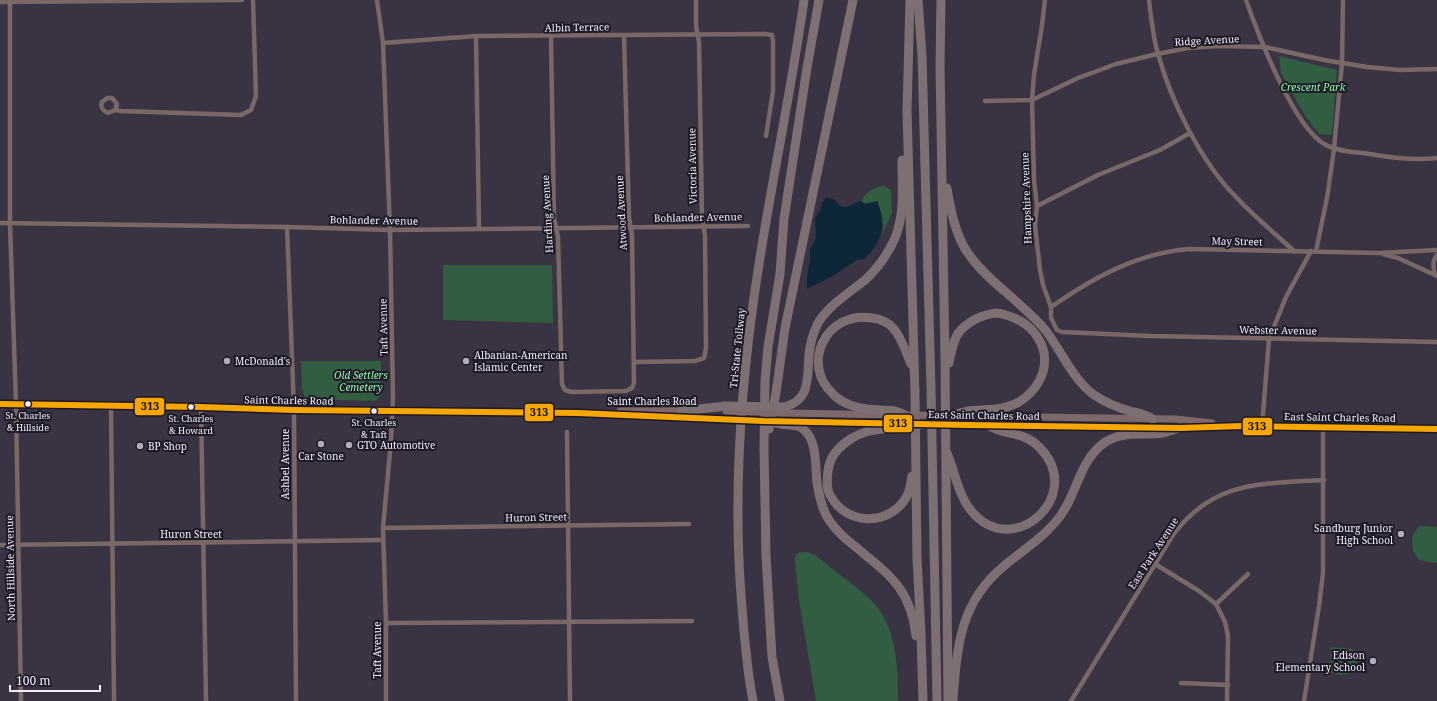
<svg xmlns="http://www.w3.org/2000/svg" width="1437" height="701" font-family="'Noto Serif',serif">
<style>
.green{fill:#315d41}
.water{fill:#0d2738}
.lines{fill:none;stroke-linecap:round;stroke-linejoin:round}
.street{stroke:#7a6867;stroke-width:4.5}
.secondary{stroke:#7d696b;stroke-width:7}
.highway{stroke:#7e6f73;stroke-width:9}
.secondary-bridge{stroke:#7d696b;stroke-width:7}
.highway-bridge{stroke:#7e6f73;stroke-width:9}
.bus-1-casing{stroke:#1d1925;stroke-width:9}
.bus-1{stroke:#f7a600;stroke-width:6}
.poi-dot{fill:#b1abbd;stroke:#1d1925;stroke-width:1.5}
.bus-dot{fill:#f2ecfe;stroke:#1d1925;stroke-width:1.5}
.labels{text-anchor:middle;stroke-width:4;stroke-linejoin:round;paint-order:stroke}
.bus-label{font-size:9px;fill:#f2ecfe;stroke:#1d1925}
.street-label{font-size:10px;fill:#f2ecfe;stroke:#1d1925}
.park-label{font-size:10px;font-style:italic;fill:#8cfab0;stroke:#1d1925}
.poi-label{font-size:10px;fill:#f2ecfe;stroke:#1d1925;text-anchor:start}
.line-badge{stroke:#1d1925;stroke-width:1.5}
.pale-badge-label{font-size:11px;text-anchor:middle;font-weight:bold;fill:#111}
</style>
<rect width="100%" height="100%" fill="#393343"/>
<!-- green -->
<g class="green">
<path d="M 1279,56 L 1337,70 L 1332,135 L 1319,134 L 1304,114 L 1281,73 Z"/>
<path d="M 884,186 L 891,190 L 892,213 L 881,236 L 883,227 L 878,201 L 865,204 L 861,201 C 866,192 874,187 884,186 Z"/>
<path d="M 443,265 L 552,265 L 553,323 L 443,320 Z"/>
<path d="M 301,361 L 381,361 L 381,394 L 376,401 L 304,399 L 304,394 L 302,389 Z"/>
<path d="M 1419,526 L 1437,527 L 1437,562 L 1434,563 L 1419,560 L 1413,551 L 1412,537 Z"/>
<path d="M 803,552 L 808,552 L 816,556 C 828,565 840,575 852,584 C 858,589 865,594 871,600 C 897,627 898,666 898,701 L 816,701 L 799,601 L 795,562 L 795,557 L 798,553 Z"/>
<path d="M 1331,647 L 1352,649 L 1357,657 L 1355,668 L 1349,674 L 1339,675 L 1330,672 Z"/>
</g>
<!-- water -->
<path class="water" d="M 826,198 L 834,199 L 840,206 L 846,207 L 861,201 L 865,204 L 877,201 C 888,227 882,239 865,259 L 857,260 L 831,277 L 807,289 L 807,276 L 810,260 L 810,249 L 816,238 L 815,218 L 820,210 L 822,203 Z"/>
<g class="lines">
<!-- street -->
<g class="street">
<path d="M 377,0 L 383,43 L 390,230 L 393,397 L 391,441 L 383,528 L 386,623 L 386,701"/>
<path d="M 1045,0 L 1042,25 L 1034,75 L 1032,100 L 1034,180 L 1037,206 L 1035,225 L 1040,270 L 1043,285 L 1051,307 L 1051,318 L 1057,330 L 1062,332 L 1151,336 L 1437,342"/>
<path d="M 1149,0 C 1151,18 1153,37 1158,54 C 1171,101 1201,162 1236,197 C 1254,216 1274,233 1294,251"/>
<path d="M 1246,0 C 1258,34 1294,129 1326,145 C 1339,152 1356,152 1370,154 C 1392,158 1415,161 1437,158"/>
<path d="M 0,2 L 242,0"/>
<path d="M 10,2 L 10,224 L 16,404 L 21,701"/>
<path d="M 476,36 L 479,229"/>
<path d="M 551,37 L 554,218 L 558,237 L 562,384 L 565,390 L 572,392 L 626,391 L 632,388 L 634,383 L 632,235 L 629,218 L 624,36"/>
<path d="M 383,43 L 476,36 L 765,34 L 772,35 L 773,41 L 773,91 L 766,136"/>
<path d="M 985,101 L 1032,100 L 1078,78 L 1116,64 L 1157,54 L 1188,48 L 1218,46 L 1265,47 L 1324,60 L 1367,67 L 1400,70 L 1437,69"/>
<path d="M 115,110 L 117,104 L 112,98 L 107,98 L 102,102 C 100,107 103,111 108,113 L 115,110 L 121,111 L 241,115 L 251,110 L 256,96 L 253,0"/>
<path d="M 1037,206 L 1098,175 L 1160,150 L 1190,133"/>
<path d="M 0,223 L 287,227 L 390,230 L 748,226"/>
<path d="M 287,227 L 294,409 L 296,701"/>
<path d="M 1316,251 L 1327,198 L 1334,149 L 1342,63 L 1343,0"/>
<path d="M 1383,254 L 1398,258 L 1437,276"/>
<path d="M 1435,275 C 1433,267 1432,261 1437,255"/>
<path d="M 1051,307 C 1093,278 1137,253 1189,249 L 1379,253 L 1437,250"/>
<path d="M 635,362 L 695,361 L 704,358 L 706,348 L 705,236 L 702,217 L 699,42 L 696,26 L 696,0"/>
<path d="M 111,405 L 114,701"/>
<path d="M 201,407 L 206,701"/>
<path d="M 1262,426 L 1269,339 L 1286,297 L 1311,251"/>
<path d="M 567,432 L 570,701"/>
<path d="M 383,528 L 689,524"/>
<path d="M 0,545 L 383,540"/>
<path d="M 1155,564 L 1199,591 L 1216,604 L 1225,622 L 1228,636 L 1227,701"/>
<path d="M 1216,604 L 1248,574"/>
<path d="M 386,623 L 692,621"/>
<path d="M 1181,683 L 1228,685"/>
<path d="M 1071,701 L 1173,535 C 1214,480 1261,484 1324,480"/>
<path d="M 1304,701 L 1319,606 L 1323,573 L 1323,426"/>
</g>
<!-- secondary -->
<g class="secondary">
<path d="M 0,404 L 201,407 L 294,410 L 578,413 L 725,419"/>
<path d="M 620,411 L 686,411"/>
<path d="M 783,413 L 901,415"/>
<path d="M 967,416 L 1176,419 L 1212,423"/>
<path d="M 788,421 L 905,423"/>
<path d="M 968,425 L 1180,428 L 1242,426 L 1437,429"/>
</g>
<!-- highway -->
<g class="highway">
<path d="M 910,0 L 907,111 L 915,394 L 917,558 L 921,633 L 923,701"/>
<path d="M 918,0 L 922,55 L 931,388 L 937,701"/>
<path d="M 941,0 L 940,66 L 945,359 L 948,701"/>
<path d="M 947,188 C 955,242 966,259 1008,294 C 1021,306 1036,318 1047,332 C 1062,353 1073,379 1094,395 C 1105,402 1118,408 1130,411 C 1138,413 1145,414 1153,419"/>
<path d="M 949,363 C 951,353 953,339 960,331 C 969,321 983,314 997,313 C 1001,313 1005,315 1009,316 C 1033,324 1050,346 1043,372 C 1039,385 1030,395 1019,402 C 1003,411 986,409 969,411 C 963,412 957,414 951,416"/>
<path d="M 784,407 C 811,400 807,378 809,355 C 810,344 813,333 818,323 C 829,305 849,293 865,280 C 878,268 888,254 895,238 C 905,214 902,186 902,160"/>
<path d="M 681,411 L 726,406"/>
<path d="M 905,415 C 892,408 882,411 867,409 C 856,408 842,403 834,395 C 799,364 827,310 872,318 C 880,319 888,322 893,328 C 902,338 906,352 911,364"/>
<path d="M 782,424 C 787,425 795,425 800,427 C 818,436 815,466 817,483 C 819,495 822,510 829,520 C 837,532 847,540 857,548 C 891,576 911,590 916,636"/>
<path d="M 769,429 L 776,393 L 785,328 L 853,0"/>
<path d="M 905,429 C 895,428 885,428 875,430 C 854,433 830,449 828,471 C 827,479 826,488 830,495 C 846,526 890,527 907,496 C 910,490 911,482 912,476"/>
<path d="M 947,453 C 956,474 958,497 974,514 C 1016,559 1085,494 1040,448 C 1022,429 1004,437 988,425"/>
<path d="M 953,700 C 957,646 960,602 1004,566 C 1023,550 1046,536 1061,515 C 1077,493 1080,460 1104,443 C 1123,430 1142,436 1163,433 C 1168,432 1174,429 1180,428"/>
<path d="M 753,701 C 746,666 744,631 741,595 C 733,489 741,382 757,277 C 771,184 791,93 804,0"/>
<path d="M 780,701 L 772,657 L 766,556 L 764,448 L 765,381 L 768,347 L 780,274 L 784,219 L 807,68 L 819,0"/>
</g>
<!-- secondary-bridge -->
<g class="secondary-bridge">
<path d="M 726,411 L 783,413"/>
<path d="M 905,415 L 967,416"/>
<path d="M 725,419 L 767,421"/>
<path d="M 905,423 L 968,425"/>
</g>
<!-- highway-bridge -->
<g class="highway-bridge">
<path d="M 726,406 L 784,407"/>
<path d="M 763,421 L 782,424"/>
<path d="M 905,429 L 923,424"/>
</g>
<defs>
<path id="bus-1" d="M 0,404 L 201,407 L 294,410 L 578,413 L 763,421 L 968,425 L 1180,428 L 1242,426 L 1437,429"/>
</defs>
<!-- bus-1 casing -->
<use href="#bus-1" class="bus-1-casing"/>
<!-- bus-1 -->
<use href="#bus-1" class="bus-1"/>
</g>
<!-- markers -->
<g class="poi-dot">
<circle cx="227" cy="361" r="4"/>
<circle cx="466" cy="361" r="4"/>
<circle cx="321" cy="444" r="4"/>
<circle cx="349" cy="445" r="4"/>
<circle cx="140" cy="446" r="4"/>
<circle cx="1401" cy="534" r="4"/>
<circle cx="1373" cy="661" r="4"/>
</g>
<g class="bus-dot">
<circle cx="28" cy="404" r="3.5"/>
<circle cx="191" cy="407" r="3.5"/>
<circle cx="374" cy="411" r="3.5"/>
</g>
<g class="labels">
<!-- bus labels -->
<g class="bus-label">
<text x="28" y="419">St. Charles<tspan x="28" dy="12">&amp; Hillside</tspan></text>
<text x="191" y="422">St. Charles<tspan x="191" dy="12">&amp; Howard</tspan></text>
<text x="374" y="426">St. Charles<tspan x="374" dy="12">&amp; Taft</tspan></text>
</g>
<!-- street labels -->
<g class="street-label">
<text transform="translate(577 27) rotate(-1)" y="4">Albin Terrace</text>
<text transform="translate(1207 40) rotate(-3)" y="4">Ridge Avenue</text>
<text transform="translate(692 166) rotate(-91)" y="4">Victoria Avenue</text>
<text transform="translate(1026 198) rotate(-92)" y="4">Hampshire Avenue</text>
<text transform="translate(621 213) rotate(-93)" y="4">Atwood Avenue</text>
<text transform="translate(547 214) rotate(-93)" y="4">Harding Avenue</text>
<text transform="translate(698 217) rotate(-1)" y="4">Bohlander Avenue</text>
<text transform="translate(374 220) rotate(1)" y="4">Bohlander Avenue</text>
<text transform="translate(1237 241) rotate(1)" y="4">May Street</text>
<text transform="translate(383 327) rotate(-91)" y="4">Taft Avenue</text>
<text transform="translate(1278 330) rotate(1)" y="4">Webster Avenue</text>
<text transform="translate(737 348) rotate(-84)" y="4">Tri-State Tollway</text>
<text transform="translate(289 400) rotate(1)" y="4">Saint Charles Road</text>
<text x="652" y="405">Saint Charles Road</text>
<text transform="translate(984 415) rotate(1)" y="4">East Saint Charles Road</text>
<text transform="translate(1340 417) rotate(1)" y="4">East Saint Charles Road</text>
<text transform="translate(285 464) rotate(-90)" y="4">Ashbel Avenue</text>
<text transform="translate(536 517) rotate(-1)" y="4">Huron Street</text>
<text x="191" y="538">Huron Street</text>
<text transform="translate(1153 553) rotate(-57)" y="4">East Park Avenue</text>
<text transform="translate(10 568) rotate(-91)" y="4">North Hillside Avenue</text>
<text transform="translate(377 650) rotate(-90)" y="4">Taft Avenue</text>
</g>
<!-- park labels -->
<g class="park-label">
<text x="1313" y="91">Crescent Park</text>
<text x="361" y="379">Old Settlers<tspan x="361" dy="12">Cemetery</tspan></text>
</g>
<!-- poi labels -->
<g class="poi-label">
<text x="474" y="359">Albanian-American<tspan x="474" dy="12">Islamic Center</tspan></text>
<text x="235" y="365">McDonald's</text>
<text x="357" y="449">GTO Automotive</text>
<text x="148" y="450">BP Shop</text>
<text x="321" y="460" text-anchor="middle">Car Stone</text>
<text x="1393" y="532" text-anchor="end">Sandburg Junior<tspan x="1393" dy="12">High School</tspan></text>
<text x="1365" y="659" text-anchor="end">Edison<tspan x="1365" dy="12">Elementary School</tspan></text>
</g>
</g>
<g class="line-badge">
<rect x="134" y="397" width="31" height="19" rx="4" fill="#f7a600"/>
<rect x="524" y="403" width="30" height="19" rx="4" fill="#f7a600"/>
<rect x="883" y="414" width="30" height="19" rx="4" fill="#f7a600"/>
<rect x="1242" y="417" width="31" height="19" rx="4" fill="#f7a600"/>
</g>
<g class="pale-badge-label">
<text x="150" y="410">313</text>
<text x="539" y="416">313</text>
<text x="898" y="427">313</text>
<text x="1257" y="430">313</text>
</g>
<!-- scale -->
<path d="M10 685v6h90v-6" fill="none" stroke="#f2ecfe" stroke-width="2"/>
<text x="16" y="685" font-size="12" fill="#f2ecfe" stroke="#1d1925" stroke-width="3" paint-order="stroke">100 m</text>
</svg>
